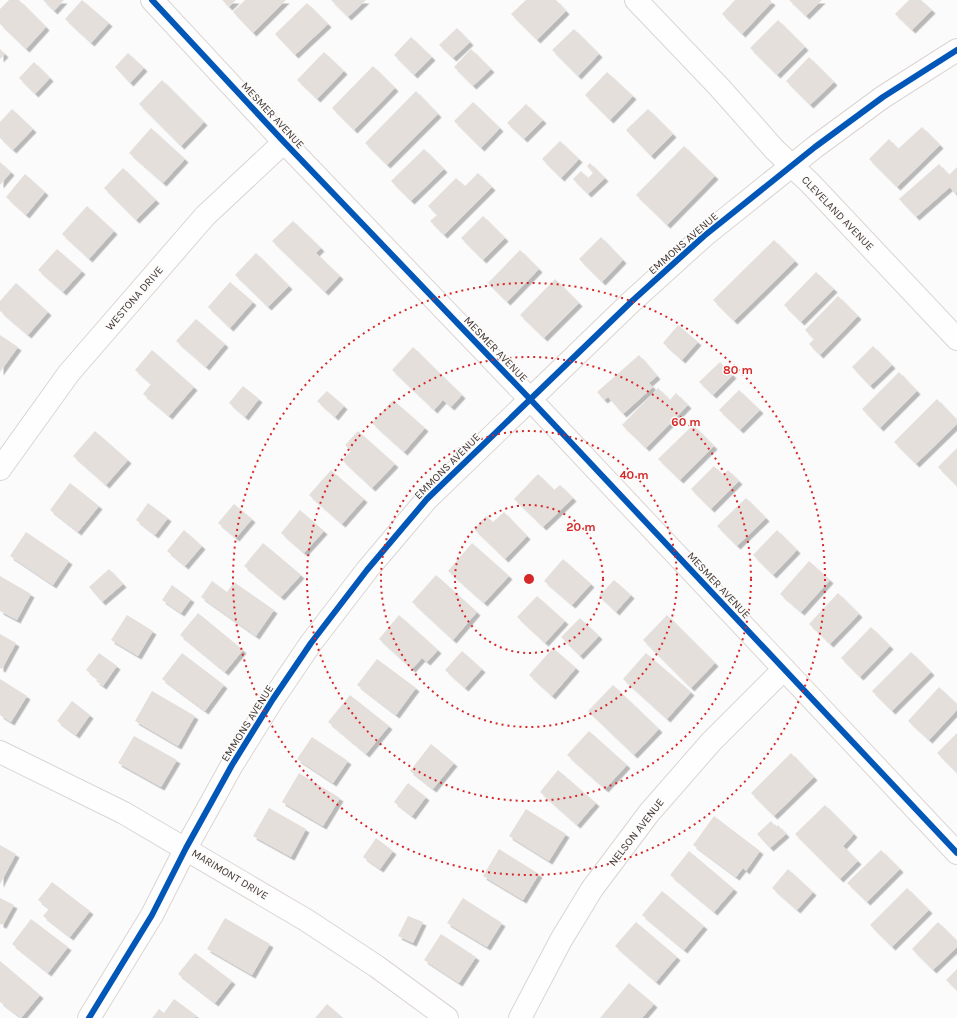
<svg xmlns="http://www.w3.org/2000/svg" width="957" height="1018" font-family="Karla,sans-serif">
<style>
.building{fill:#e5dfdc;filter:url(#shadow)}
.lines{fill:none;stroke-linecap:round;stroke-linejoin:round}
.minor-casing{stroke:#dbd5d2;stroke-width:24}
.minor{stroke:#fefefe;stroke-width:22}
.cycleway-casing{stroke:#fbfbfb;stroke-width:8}
.cycleway{stroke:#0057b8;stroke-width:6}
.ring{fill:none;stroke:#d62828;stroke-width:2;stroke-dasharray:2 4}
.labels{text-anchor:middle;stroke-width:3;stroke-linejoin:round;paint-order:stroke}
.street-label{font-size:11px;fill:#463932;stroke:#fbfbfb}
.centre{fill:#d62828;stroke:#fbfbfb;stroke-width:2}
.ring-label{font-size:12px;text-anchor:middle;font-weight:bold;fill:#d62828;stroke:#fbfbfb;stroke-width:3;stroke-linejoin:round;paint-order:stroke}
</style>
<defs>
<filter id="shadow"><feDropShadow dx="3.5" dy="3.5" stdDeviation="0" flood-color="#0004"/></filter>
</defs>
<rect width="100%" height="100%" fill="#fbfbfb"/>
<!-- building -->
<g class="building">
<path d="M 9,0 L 19,0 L 46,27 L 26,49 L 0,24 L 0,9 Z"/>
<path d="M 43,0 L 64,0 L 54,11 Z"/>
<path d="M 82,0 L 109,23 L 91,43 L 65,19 Z"/>
<path d="M 222,0 L 236,0 L 229,7 Z"/>
<path d="M 245,0 L 286,0 L 253,33 L 233,12 Z"/>
<path d="M 331,0 L 366,0 L 348,17 Z"/>
<path d="M 526,0 L 556,0 L 566,11 L 537,40 L 511,14 Z"/>
<path d="M 735,0 L 770,0 L 772,2 L 742,34 L 722,14 Z"/>
<path d="M 789,0 L 822,0 L 806,16 Z"/>
<path d="M 909,0 L 921,0 L 932,10 L 912,30 L 895,14 Z"/>
<path d="M 307,3 L 328,24 L 295,55 L 275,34 Z"/>
<path d="M 778,20 L 805,47 L 777,75 L 750,48 Z"/>
<path d="M 457,28 L 470,42 L 453,58 L 439,45 Z"/>
<path d="M 574,29 L 599,54 L 578,76 L 552,50 Z"/>
<path d="M 411,37 L 432,57 L 414,75 L 394,55 Z"/>
<path d="M 0,49 L 5,54 L 0,59 Z"/>
<path d="M 471,49 L 491,69 L 473,86 L 454,67 Z"/>
<path d="M 324,52 L 344,71 L 317,99 L 297,80 Z"/>
<path d="M 128,53 L 144,68 L 130,83 L 115,67 Z"/>
<path d="M 809,57 L 834,82 L 810,105 L 786,81 Z"/>
<path d="M 34,62 L 50,78 L 35,94 L 19,78 Z"/>
<path d="M 373,66 L 395,88 L 354,130 L 332,108 Z"/>
<path d="M 607,72 L 633,96 L 610,120 L 585,95 Z"/>
<path d="M 162,80 L 204,122 L 181,146 L 139,104 Z"/>
<path d="M 416,91 L 438,114 L 387,165 L 365,143 Z"/>
<path d="M 473,102 L 500,128 L 481,148 L 454,121 Z"/>
<path d="M 526,104 L 543,120 L 524,139 L 507,123 Z"/>
<path d="M 12,109 L 33,129 L 13,150 L 0,138 L 0,122 Z"/>
<path d="M 648,109 L 673,134 L 651,156 L 626,130 Z"/>
<path d="M 922,127 L 940,145 L 897,187 L 869,159 L 889,139 L 898,149 Z"/>
<path d="M 151,128 L 185,159 L 163,183 L 129,153 Z"/>
<path d="M 560,141 L 579,159 L 561,178 L 542,159 Z"/>
<path d="M 684,146 L 715,176 L 667,225 L 636,195 Z"/>
<path d="M 424,149 L 444,169 L 411,201 L 391,181 Z"/>
<path d="M 0,162 L 11,172 L 0,185 Z"/>
<path d="M 590,163 L 605,178 L 588,194 L 573,179 L 581,171 L 588,178 L 593,173 L 587,166 Z"/>
<path d="M 939,164 L 949,175 L 957,167 L 957,192 L 955,194 L 950,187 L 916,217 L 899,199 Z"/>
<path d="M 123,168 L 156,200 L 136,220 L 104,188 Z"/>
<path d="M 478,173 L 492,187 L 444,235 L 430,221 L 437,215 L 428,206 L 456,178 L 465,186 Z"/>
<path d="M 25,174 L 45,192 L 26,215 L 6,197 Z"/>
<path d="M 87,206 L 114,231 L 89,259 L 62,234 Z"/>
<path d="M 483,216 L 505,238 L 483,260 L 461,238 Z"/>
<path d="M 293,221 L 321,248 L 316,253 L 340,276 L 325,292 L 272,241 Z"/>
<path d="M 601,237 L 623,260 L 602,282 L 579,259 Z"/>
<path d="M 774,240 L 795,261 L 734,321 L 713,300 Z"/>
<path d="M 57,249 L 82,271 L 63,292 L 38,270 Z"/>
<path d="M 520,250 L 539,269 L 507,302 L 488,283 Z"/>
<path d="M 256,253 L 289,286 L 268,307 L 235,275 Z"/>
<path d="M 816,272 L 834,289 L 801,322 L 784,305 Z"/>
<path d="M 555,279 L 579,303 L 544,338 L 520,315 Z"/>
<path d="M 230,282 L 253,302 L 230,328 L 208,307 Z"/>
<path d="M 16,283 L 48,312 L 28,335 L 0,311 L 0,301 Z"/>
<path d="M 838,296 L 858,316 L 820,355 L 809,344 L 814,339 L 805,330 Z"/>
<path d="M 196,319 L 225,344 L 206,367 L 176,341 Z"/>
<path d="M 678,325 L 698,342 L 682,360 L 663,343 Z"/>
<path d="M 0,335 L 18,347 L 0,372 Z"/>
<path d="M 873,346 L 892,365 L 870,386 L 852,367 Z"/>
<path d="M 413,347 L 462,395 L 451,407 L 443,400 L 434,410 L 392,370 Z"/>
<path d="M 152,350 L 194,387 L 169,416 L 143,394 L 151,384 L 135,370 Z"/>
<path d="M 639,355 L 657,376 L 649,383 L 653,387 L 623,414 L 608,397 L 604,400 L 597,392 Z"/>
<path d="M 720,362 L 733,375 L 713,395 L 699,382 Z"/>
<path d="M 899,372 L 917,391 L 880,428 L 862,409 Z"/>
<path d="M 243,386 L 259,399 L 245,417 L 229,403 Z"/>
<path d="M 658,388 L 670,400 L 676,393 L 688,405 L 646,448 L 622,425 Z"/>
<path d="M 739,390 L 760,410 L 740,430 L 719,410 Z"/>
<path d="M 327,391 L 344,406 L 335,417 L 317,401 Z"/>
<path d="M 937,399 L 957,420 L 957,424 L 916,464 L 894,442 Z"/>
<path d="M 393,400 L 425,428 L 404,452 L 372,423 Z"/>
<path d="M 693,425 L 714,446 L 680,480 L 658,459 Z"/>
<path d="M 95,431 L 128,460 L 106,485 L 73,456 Z"/>
<path d="M 358,431 L 395,464 L 372,488 L 342,460 L 351,451 L 345,445 Z"/>
<path d="M 957,448 L 957,486 L 938,467 Z"/>
<path d="M 714,466 L 723,475 L 728,470 L 739,481 L 711,509 L 691,489 Z"/>
<path d="M 331,470 L 364,499 L 342,524 L 309,495 Z"/>
<path d="M 538,474 L 554,490 L 560,485 L 573,498 L 543,527 L 514,499 Z"/>
<path d="M 70,483 L 99,506 L 78,532 L 50,510 Z"/>
<path d="M 746,498 L 766,518 L 737,546 L 717,526 Z"/>
<path d="M 148,503 L 168,518 L 155,535 L 136,520 Z"/>
<path d="M 234,504 L 252,519 L 236,538 L 218,523 Z"/>
<path d="M 300,510 L 324,531 L 304,553 L 281,533 Z"/>
<path d="M 504,512 L 527,536 L 505,559 L 474,529 L 486,516 L 493,522 Z"/>
<path d="M 184,530 L 202,546 L 185,566 L 167,551 Z"/>
<path d="M 777,530 L 797,550 L 773,575 L 753,555 Z"/>
<path d="M 26,532 L 69,561 L 53,585 L 10,556 Z"/>
<path d="M 263,543 L 301,575 L 281,597 L 244,566 Z"/>
<path d="M 472,543 L 509,576 L 484,603 L 448,571 Z"/>
<path d="M 563,559 L 591,584 L 572,605 L 544,581 Z"/>
<path d="M 809,561 L 830,580 L 801,612 L 780,594 Z"/>
<path d="M 109,569 L 123,584 L 102,602 L 89,587 Z"/>
<path d="M 436,575 L 477,612 L 453,640 L 412,602 Z"/>
<path d="M 0,576 L 31,594 L 17,620 L 0,611 Z"/>
<path d="M 614,580 L 631,595 L 616,612 L 599,596 Z"/>
<path d="M 212,581 L 227,592 L 234,582 L 274,610 L 256,636 L 201,597 Z"/>
<path d="M 172,585 L 191,599 L 181,613 L 162,600 Z"/>
<path d="M 838,593 L 859,614 L 830,644 L 809,624 Z"/>
<path d="M 537,596 L 565,621 L 545,643 L 517,617 Z"/>
<path d="M 198,613 L 243,650 L 225,672 L 180,635 Z"/>
<path d="M 127,615 L 153,631 L 138,656 L 111,640 Z"/>
<path d="M 399,615 L 438,650 L 427,662 L 422,658 L 412,669 L 379,639 Z"/>
<path d="M 667,615 L 715,663 L 691,688 L 643,640 Z"/>
<path d="M 580,618 L 599,636 L 580,656 L 561,637 Z"/>
<path d="M 871,627 L 890,646 L 860,677 L 841,658 Z"/>
<path d="M 0,634 L 16,643 L 2,669 L 0,668 Z"/>
<path d="M 553,648 L 576,668 L 552,696 L 529,675 Z"/>
<path d="M 462,651 L 482,669 L 465,688 L 445,670 Z"/>
<path d="M 911,652 L 931,672 L 892,711 L 872,691 Z"/>
<path d="M 99,653 L 117,666 L 103,686 L 96,681 L 98,679 L 86,670 Z"/>
<path d="M 182,653 L 224,685 L 205,711 L 162,679 Z"/>
<path d="M 646,653 L 691,692 L 667,719 L 623,679 Z"/>
<path d="M 377,659 L 416,688 L 396,715 L 357,685 Z"/>
<path d="M 0,679 L 27,696 L 11,722 L 0,715 Z"/>
<path d="M 613,685 L 659,729 L 634,755 L 588,711 Z"/>
<path d="M 939,687 L 957,704 L 957,710 L 929,740 L 908,721 Z"/>
<path d="M 152,691 L 195,716 L 178,746 L 135,721 Z"/>
<path d="M 350,695 L 389,726 L 366,754 L 328,722 Z"/>
<path d="M 72,701 L 90,715 L 76,735 L 57,721 Z"/>
<path d="M 589,731 L 627,765 L 605,789 L 567,755 Z"/>
<path d="M 957,733 L 957,773 L 937,753 Z"/>
<path d="M 134,736 L 177,760 L 161,787 L 118,763 Z"/>
<path d="M 312,737 L 348,761 L 333,783 L 297,759 Z"/>
<path d="M 431,744 L 454,763 L 433,789 L 410,771 Z"/>
<path d="M 791,753 L 814,777 L 774,816 L 751,793 Z"/>
<path d="M 558,770 L 596,803 L 577,825 L 540,792 Z"/>
<path d="M 299,773 L 340,798 L 323,826 L 282,802 Z"/>
<path d="M 408,783 L 426,797 L 412,816 L 394,802 Z"/>
<path d="M 825,805 L 854,834 L 843,846 L 858,861 L 840,879 L 795,834 Z"/>
<path d="M 269,808 L 306,829 L 291,857 L 253,836 Z"/>
<path d="M 526,809 L 566,834 L 549,861 L 509,836 Z"/>
<path d="M 714,816 L 760,851 L 746,871 L 743,868 L 736,877 L 693,845 Z"/>
<path d="M 771,821 L 776,827 L 778,825 L 786,834 L 770,848 L 757,834 Z"/>
<path d="M 376,838 L 393,851 L 380,869 L 363,857 Z"/>
<path d="M 0,845 L 16,854 L 0,884 Z"/>
<path d="M 499,849 L 539,874 L 523,900 L 483,876 Z"/>
<path d="M 881,850 L 900,869 L 867,902 L 847,883 Z"/>
<path d="M 689,851 L 734,889 L 714,912 L 670,875 Z"/>
<path d="M 788,869 L 813,892 L 797,910 L 772,888 Z"/>
<path d="M 52,882 L 90,911 L 70,937 L 43,916 L 49,909 L 38,900 Z"/>
<path d="M 907,888 L 929,910 L 892,947 L 870,925 Z"/>
<path d="M 662,891 L 704,926 L 684,950 L 642,915 Z"/>
<path d="M 0,898 L 14,905 L 3,925 L 0,924 Z"/>
<path d="M 463,898 L 502,923 L 487,947 L 447,923 Z"/>
<path d="M 408,916 L 423,922 L 413,943 L 398,936 Z"/>
<path d="M 225,918 L 270,944 L 252,975 L 207,949 Z"/>
<path d="M 31,919 L 68,947 L 48,973 L 12,944 Z"/>
<path d="M 636,922 L 677,957 L 656,982 L 615,946 Z"/>
<path d="M 938,922 L 957,941 L 957,947 L 933,970 L 912,949 Z"/>
<path d="M 441,934 L 476,957 L 459,983 L 424,960 Z"/>
<path d="M 195,953 L 232,981 L 215,1003 L 178,974 Z"/>
<path d="M 0,961 L 40,995 L 21,1018 L 0,1002 Z"/>
<path d="M 957,969 L 957,990 L 946,980 Z"/>
<path d="M 629,983 L 654,1004 L 642,1018 L 600,1018 Z"/>
<path d="M 174,999 L 197,1016 L 195,1018 L 152,1018 L 159,1009 L 164,1013 Z"/>
<path d="M 327,1004 L 343,1018 L 315,1018 Z"/>
</g>
<g class="lines">
<defs>
<g id="minor">
<path d="M 152,0 L 284,142 L 530,399 L 957,853"/>
<path d="M 636,0 L 720,88 L 774,149 L 810,183 L 957,339"/>
<path d="M 0,469 L 69,373 L 205,216 L 284,142"/>
<path d="M 0,752 L 124,813 L 306,920 L 376,966 L 447,1018"/>
<path d="M 89,1018 L 152,915 L 186,848 L 232,765 L 273,699 L 311,643 L 367,570 L 427,499 L 631,302 L 704,236 L 815,147 L 883,97 L 957,50"/>
<path d="M 520,1018 L 561,940 L 592,889 L 649,813 L 711,742 L 784,669"/>
</g>
</defs>
<!-- minor casing -->
<use href="#minor" class="minor-casing"/>
<!-- minor -->
<use href="#minor" class="minor"/>
<defs>
<g id="cycleway">
<path d="M 152,0 L 284,142 L 530,399 L 957,853"/>
<path d="M 89,1018 L 152,915 L 186,848 L 232,765 L 273,699 L 311,643 L 367,570 L 427,499 L 631,302 L 704,236 L 815,147 L 883,97 L 957,50"/>
</g>
</defs>
<!-- cycleway casing -->
<use href="#cycleway" class="cycleway-casing"/>
<!-- cycleway -->
<use href="#cycleway" class="cycleway"/>
</g>
<!-- distance rings -->
<g class="ring">
<circle cx="529" cy="579" r="74"/>
<circle cx="529" cy="579" r="148"/>
<circle cx="529" cy="579" r="222"/>
<circle cx="529" cy="579" r="296"/>
</g>
<g class="labels">
<!-- street labels -->
<g class="street-label">
<text transform="translate(273 115) rotate(47)" y="4">MESMER AVENUE</text>
<text transform="translate(838 213) rotate(46)" y="4">CLEVELAND AVENUE</text>
<text transform="translate(683 243) rotate(-41)" y="4">EMMONS AVENUE</text>
<text transform="translate(134 298) rotate(-49)" y="4">WESTONA DRIVE</text>
<text transform="translate(496 349) rotate(46)" y="4">MESMER AVENUE</text>
<text transform="translate(447 466) rotate(-45)" y="4">EMMONS AVENUE</text>
<text transform="translate(719 585) rotate(47)" y="4">MESMER AVENUE</text>
<text transform="translate(247 723) rotate(-58)" y="4">EMMONS AVENUE</text>
<text transform="translate(636 832) rotate(-52)" y="4">NELSON AVENUE</text>
<text transform="translate(230 874) rotate(31)" y="4">MARIMONT DRIVE</text>
</g>
</g>
<circle cx="529" cy="579" r="6" class="centre"/>
<g class="ring-label">
<text x="738" y="374">80 m</text>
<text x="686" y="426">60 m</text>
<text x="634" y="479">40 m</text>
<text x="581" y="531">20 m</text>
</g>
</svg>
